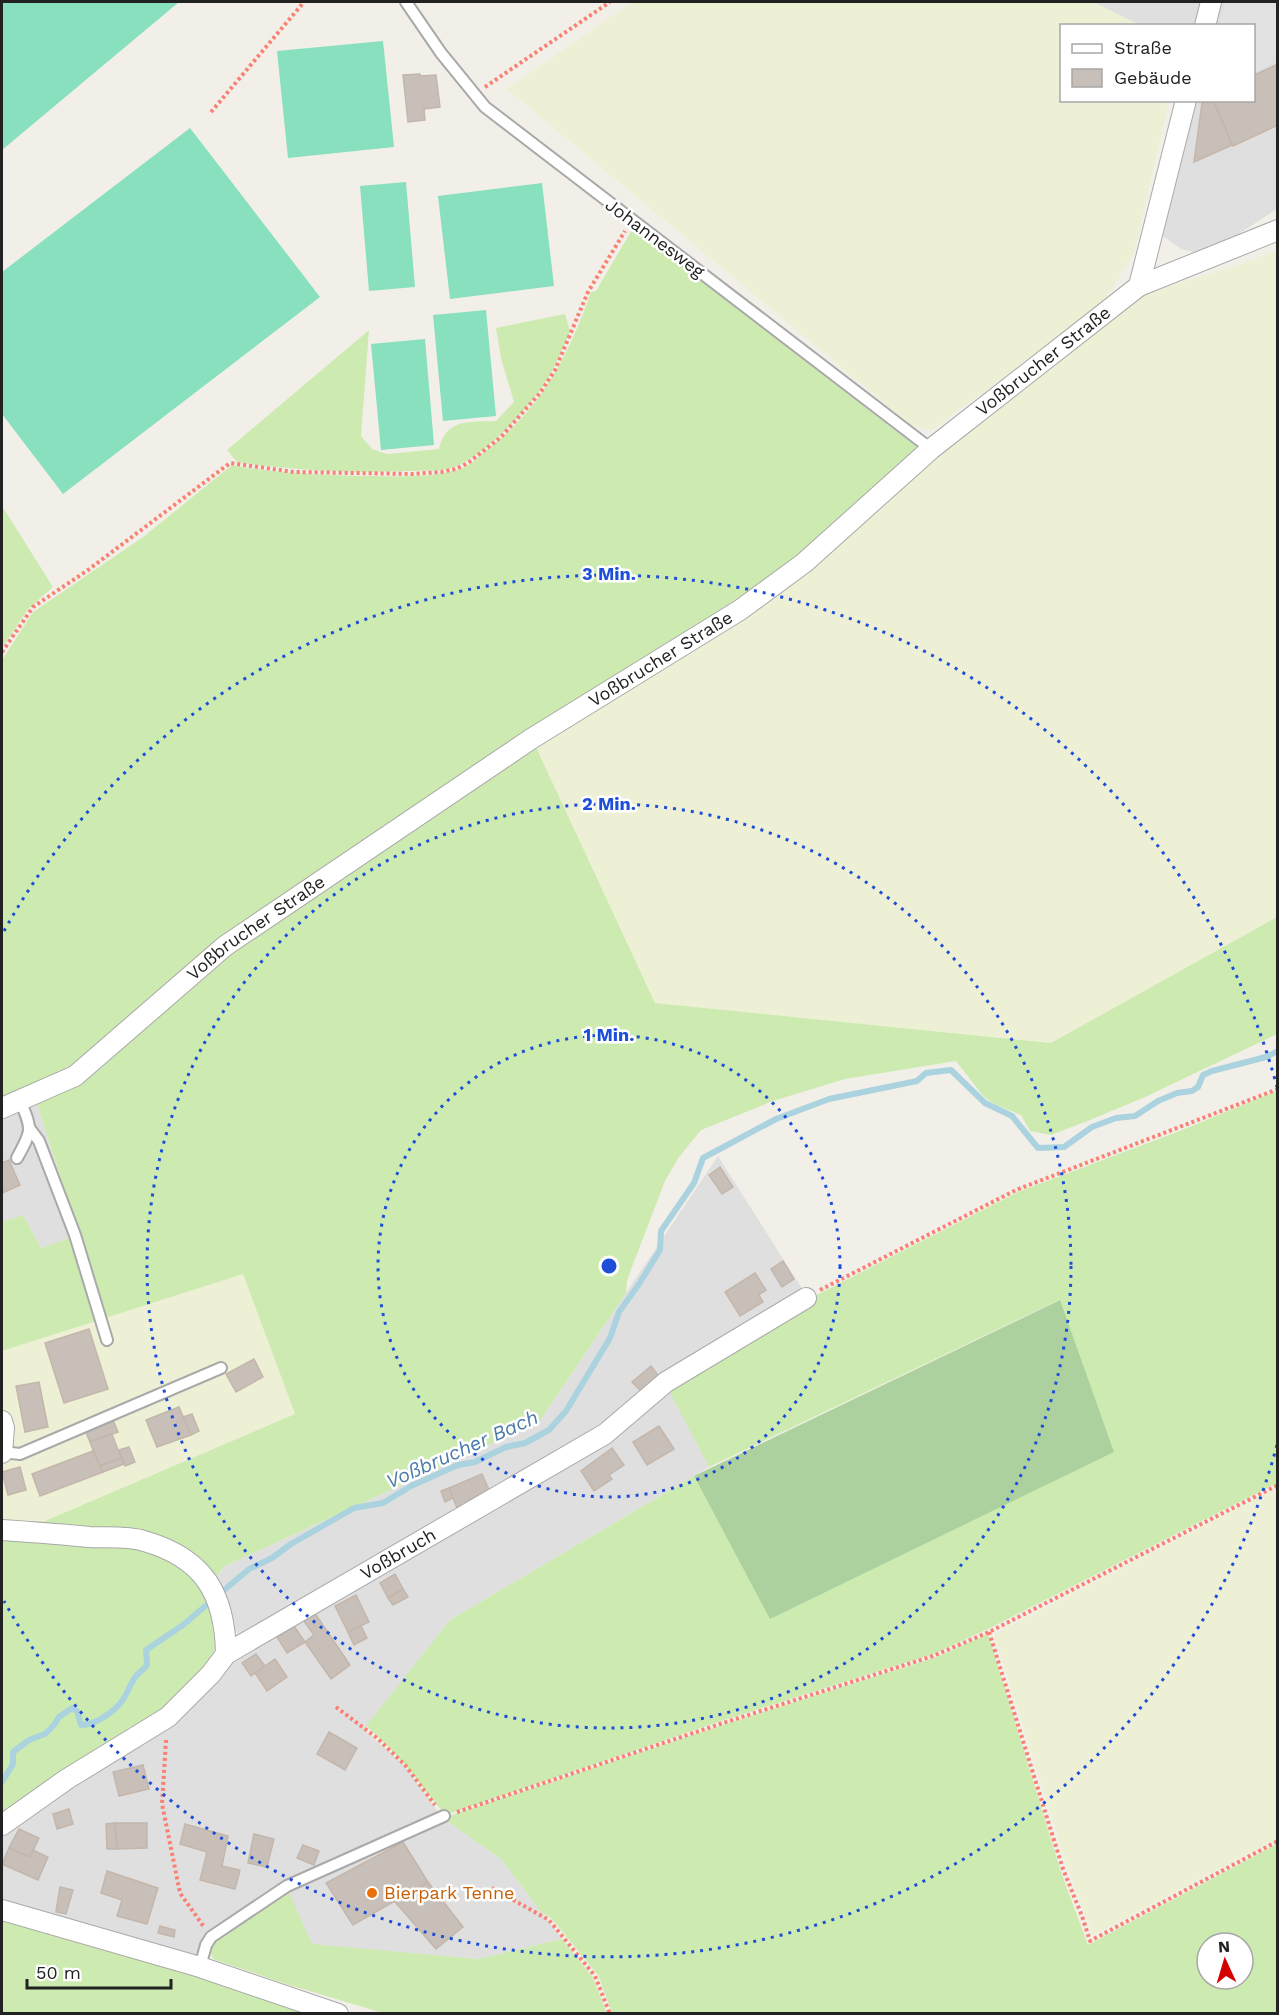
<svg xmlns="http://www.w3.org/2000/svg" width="1279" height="2015" font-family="'Work Sans',sans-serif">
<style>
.residential{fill:#e0dfdf}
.farmland{fill:#eef0d5}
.grass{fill:#cdebb0;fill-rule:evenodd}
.forest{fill:#add19e}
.pitch{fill:#88e0be}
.parking{fill:#e2e2e2}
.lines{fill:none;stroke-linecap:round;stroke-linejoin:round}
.stream{stroke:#aad3df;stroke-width:6}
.building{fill:#c7bfb8;stroke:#c4b6ab;stroke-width:1.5}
.service-casing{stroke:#a9a9a9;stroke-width:14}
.minor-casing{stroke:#a9a9a9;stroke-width:22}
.path{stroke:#fa8072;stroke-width:4;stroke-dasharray:3 3;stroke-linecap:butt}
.service{stroke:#fff;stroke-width:10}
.minor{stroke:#fff;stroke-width:20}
.ring{fill:none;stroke:#1d4ed8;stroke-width:3;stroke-dasharray:3 6}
.food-dot{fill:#e8710a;stroke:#fff;stroke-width:2}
.labels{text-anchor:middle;stroke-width:5;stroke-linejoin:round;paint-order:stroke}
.street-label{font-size:18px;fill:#222;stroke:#fff}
.food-label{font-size:18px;fill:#c56008;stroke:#fff;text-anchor:start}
.water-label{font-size:20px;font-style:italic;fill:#4a7aab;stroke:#fff}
.centre{fill:#1d4ed8;stroke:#fff;stroke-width:3}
.ring-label{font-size:18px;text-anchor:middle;font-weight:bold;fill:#1d4ed8;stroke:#fff;stroke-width:5;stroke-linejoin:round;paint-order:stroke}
</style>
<rect width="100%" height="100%" fill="#f2efe9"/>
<!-- residential -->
<g class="residential">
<path d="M 1092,2 L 1277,2 L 1277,209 L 1206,255 L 1181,249 L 1163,236 L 1193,101 L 1254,100 L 1254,26 L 1139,25 Z"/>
<path d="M 36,1101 L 79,1236 L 41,1248 L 23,1215 L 2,1222 L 2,1115 Z"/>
<path d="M 718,1156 L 806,1295 L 664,1379 L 709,1467 L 450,1620 L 364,1730 L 404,1765 L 442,1817 L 502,1860 L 562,1939 L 478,1959 L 210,1936 L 198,1962 L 2,1901 L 2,1829 L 228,1657 L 237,1634 L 215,1578 L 225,1566 L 539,1422 Z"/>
</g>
<!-- farmland -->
<g class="farmland">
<path d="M 632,2 L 1093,2 L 1140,25 L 1062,26 L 1062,100 L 1169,101 L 1134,253 L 1097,312 L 1028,360 L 932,430 L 912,426 L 507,89 Z"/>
<path d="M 1277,250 L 1277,917 L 1051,1043 L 655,1003 L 535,745 L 726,630 L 889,502 L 930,458 L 1141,295 L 1241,264 Z"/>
<path d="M 243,1274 L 295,1414 L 38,1524 L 2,1520 L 2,1351 Z"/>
<path d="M 1277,1488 L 1277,1839 L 1093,1935 L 1067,1867 L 994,1634 Z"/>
</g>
<!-- grass -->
<g class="grass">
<path d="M 633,228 L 918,448 L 804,551 L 768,579 L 422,802 L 243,923 L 84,1058 L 58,1074 L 2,1099 L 2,660 L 33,612 L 143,537 L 232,465 C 278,474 322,475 368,476 C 399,476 434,479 463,468 C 472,464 481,455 488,449 C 542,408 569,354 591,292 L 596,291 Z"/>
<path d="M 565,314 L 570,331 C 563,348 556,366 546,381 C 527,410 488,452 457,466 C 443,472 426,470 411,471 C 353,473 295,471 237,462 L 227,450 L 369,330 L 361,436 L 372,449 L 387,454 L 439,449 C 446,418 470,422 496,421 L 514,402 L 501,358 L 496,328 Z"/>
<path d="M 2,506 L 53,587 L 28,609 L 2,648 Z"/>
<path d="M 535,745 L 655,1003 L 1051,1043 L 1277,917 L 1277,1034 L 1145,1097 L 1090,1120 L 1051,1135 L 1030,1131 L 1021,1115 L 994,1104 L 984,1097 L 956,1061 L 845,1079 L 773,1101 L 701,1130 L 679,1157 L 665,1181 L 627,1280 L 626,1293 L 539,1422 L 225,1566 L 215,1578 L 196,1558 L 38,1524 L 295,1414 L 243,1274 L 2,1351 L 2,1222 L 23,1215 L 41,1248 L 79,1235 L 36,1101 L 238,945 Z"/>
<path d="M 1277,1091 L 1277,1483 L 988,1629 L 933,1654 L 721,1721 L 445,1815 C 420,1784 397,1751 366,1726 L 450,1620 L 694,1476 L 771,1619 L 1059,1300 L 709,1467 L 666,1385 L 807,1300 L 1018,1192 L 1177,1132 Z"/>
<path d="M 2,1533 L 141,1543 L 178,1558 L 210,1598 L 215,1648 L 207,1669 L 163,1709 L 2,1822 Z"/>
<path d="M 988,1634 L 1061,1872 L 1088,1945 L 1277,1844 L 1277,2013 L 612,2013 L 598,1975 L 551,1918 L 542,1913 L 502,1860 L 443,1818 L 723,1725 L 937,1657 ZM 1207,1943 L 1243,1943 L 1243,1979 L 1207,1979 Z"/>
<path d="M 287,1888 L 312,1944 L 478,1959 L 562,1939 L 593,1978 L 607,2013 L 383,2013 L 286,1984 L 213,1959 L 209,1947 L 212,1940 Z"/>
<path d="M 2,1917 L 324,2013 L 2,2013 Z"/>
</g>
<!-- forest -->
<path class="forest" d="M 1060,1300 L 1114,1452 L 770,1619 L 694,1476 Z"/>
<!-- pitch -->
<g class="pitch">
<path d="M 2,2 L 179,2 L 2,150 Z"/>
<path d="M 383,41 L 394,147 L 288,158 L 277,51 Z"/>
<path d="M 190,128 L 320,297 L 63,494 L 2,414 L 2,272 Z"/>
<path d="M 406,182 L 415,287 L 369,291 L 360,186 Z"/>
<path d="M 542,183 L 554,286 L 450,299 L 438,196 Z"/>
<path d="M 486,310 L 496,416 L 443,421 L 433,315 Z"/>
<path d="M 425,339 L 434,445 L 381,450 L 371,344 Z"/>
</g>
<!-- parking -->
<path class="parking" d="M 1226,2 L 1277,2 L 1277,61 L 1254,72 L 1254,26 L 1219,25 Z"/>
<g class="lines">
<!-- stream -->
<path class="stream" d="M 2,1782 L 13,1764 L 13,1752 L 29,1740 L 45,1734 L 54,1725 L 59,1717 L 72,1708 L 77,1711 L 81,1725 C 95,1725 114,1712 122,1701 C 128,1693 130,1683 137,1675 C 140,1671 144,1670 147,1665 L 146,1650 L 183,1625 L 249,1569 L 272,1558 L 291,1544 L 354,1508 L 383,1503 L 411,1486 L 458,1465 L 475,1462 L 506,1447 L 525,1443 L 549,1430 L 566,1411 L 610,1338 L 619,1312 L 639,1284 L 660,1250 L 661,1231 L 694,1183 L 703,1158 L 776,1119 L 829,1099 L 917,1081 L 926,1073 L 951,1070 L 985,1103 L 1012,1116 L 1038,1148 L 1064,1147 L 1092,1127 L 1116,1118 L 1135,1116 L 1158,1101 L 1177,1093 L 1192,1091 L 1198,1087 L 1203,1075 L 1212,1071 L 1266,1057 L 1278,1051"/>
</g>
<!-- building -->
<g class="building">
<path d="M 1278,64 L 1278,125 L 1233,146 L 1213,100 L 1254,100 L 1254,75 Z"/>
<path d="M 420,74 L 420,76 L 436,75 L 440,107 L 424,109 L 425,120 L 408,122 L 403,75 Z"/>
<path d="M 1208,100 L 1213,100 L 1232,145 L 1194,162 L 1202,103 Z"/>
<path d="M 9,1160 L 20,1185 L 2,1193 L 2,1163 Z"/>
<path d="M 720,1167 L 733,1187 L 722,1194 L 709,1175 Z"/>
<path d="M 783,1261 L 794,1279 L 782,1287 L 771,1269 Z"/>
<path d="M 755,1273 L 766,1290 L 759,1295 L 763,1302 L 740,1316 L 725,1292 Z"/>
<path d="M 89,1329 L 108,1389 L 64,1403 L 45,1343 Z"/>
<path d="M 254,1359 L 263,1377 L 236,1392 L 226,1374 Z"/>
<path d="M 651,1366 L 660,1378 L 642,1392 L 632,1382 Z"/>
<path d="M 39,1382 L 48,1427 L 25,1432 L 16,1386 Z"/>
<path d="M 179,1407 L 191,1435 L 157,1447 L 146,1420 Z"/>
<path d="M 192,1414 L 199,1431 L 191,1435 L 183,1417 Z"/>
<path d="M 113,1420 L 118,1432 L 90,1442 L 85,1430 Z"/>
<path d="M 659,1426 L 674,1449 L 647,1465 L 633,1442 Z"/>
<path d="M 112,1434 L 121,1458 L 99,1466 L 90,1442 Z"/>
<path d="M 129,1447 L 135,1462 L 125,1466 L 119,1450 Z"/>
<path d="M 612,1448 L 624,1465 L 609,1475 L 612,1479 L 594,1491 L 581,1471 Z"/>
<path d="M 93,1451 L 103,1472 L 40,1496 L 32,1474 Z"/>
<path d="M 121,1458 L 124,1464 L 103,1472 L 100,1466 Z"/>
<path d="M 20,1467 L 26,1490 L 8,1495 L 2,1472 Z"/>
<path d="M 482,1474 L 489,1490 L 469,1500 L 470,1502 L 457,1508 L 449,1488 Z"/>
<path d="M 449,1488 L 453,1498 L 445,1502 L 441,1491 Z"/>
<path d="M 395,1574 L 403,1589 L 388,1598 L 380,1583 Z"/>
<path d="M 403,1589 L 408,1597 L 393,1605 L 388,1598 Z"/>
<path d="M 356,1595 L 369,1622 L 348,1632 L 335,1606 Z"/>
<path d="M 314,1612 L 350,1665 L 331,1679 L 305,1642 L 314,1635 L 303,1620 Z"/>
<path d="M 294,1626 L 305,1642 L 287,1653 L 277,1637 Z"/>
<path d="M 361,1626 L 367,1638 L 354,1645 L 348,1632 Z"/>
<path d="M 256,1654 L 265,1666 L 251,1676 L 242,1663 Z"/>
<path d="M 275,1659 L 287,1677 L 267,1691 L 255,1673 Z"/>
<path d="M 329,1732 L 357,1748 L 345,1770 L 317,1754 Z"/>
<path d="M 143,1765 L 149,1789 L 119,1796 L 113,1772 Z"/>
<path d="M 69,1809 L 73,1824 L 57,1829 L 53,1814 Z"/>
<path d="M 115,1823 L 117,1849 L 107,1849 L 106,1824 Z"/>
<path d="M 115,1823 L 147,1823 L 147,1848 L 117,1849 Z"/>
<path d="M 185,1824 L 228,1836 L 222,1866 L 240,1870 L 235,1889 L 200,1880 L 207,1852 L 180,1844 Z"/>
<path d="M 19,1829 L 39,1838 L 30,1857 L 9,1848 Z"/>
<path d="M 254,1834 L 274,1839 L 267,1867 L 248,1863 Z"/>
<path d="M 403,1842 L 428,1882 L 353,1925 L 326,1883 Z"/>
<path d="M 303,1845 L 319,1851 L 314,1865 L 297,1858 Z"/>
<path d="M 9,1848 L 30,1857 L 33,1850 L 48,1857 L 38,1880 L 2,1864 Z"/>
<path d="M 107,1871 L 158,1888 L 147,1924 L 117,1916 L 122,1900 L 101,1893 Z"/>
<path d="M 428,1882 L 463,1927 L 436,1949 L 395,1902 Z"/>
<path d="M 60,1887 L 73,1890 L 66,1914 L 56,1912 Z"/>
<path d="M 160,1926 L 175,1930 L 174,1937 L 158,1933 Z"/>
</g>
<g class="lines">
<defs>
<g id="service">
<path d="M 406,2 L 441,53 L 485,107 L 931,449"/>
<path d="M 30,1129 L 39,1141 L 75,1235 L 107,1340"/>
<path d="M 17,1158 C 33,1129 32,1130 20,1100"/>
<path d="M 3,1452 L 20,1454 L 221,1368"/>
<path d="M 200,1967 L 206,1945 L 211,1937 L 287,1886 L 444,1816"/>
</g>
<g id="minor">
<path d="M 1205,26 L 1211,2"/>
<path d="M 1139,286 L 1186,100"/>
<path id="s1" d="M 2,1108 L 75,1076 L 225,946 L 531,739 L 740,610 L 804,563 L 931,449 L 1139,286 L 1278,230"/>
<path d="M 2,1421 L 4,1428 L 2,1453"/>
<path d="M 2,1530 C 31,1532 60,1534 89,1537 C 106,1538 128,1536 144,1541 C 204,1558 225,1594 226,1654"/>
<path id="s2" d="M 2,1825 L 67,1779 L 168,1717 L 211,1674 L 226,1654 L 605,1434 L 666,1382 L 806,1298"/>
<path d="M 2,1910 L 200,1967 L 338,2014"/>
</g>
</defs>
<!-- service casing -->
<use href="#service" class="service-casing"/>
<!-- minor casing -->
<use href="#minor" class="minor-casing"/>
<!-- path -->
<g class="path">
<path d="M 485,87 L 610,2"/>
<path d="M 211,112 L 304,2"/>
<path d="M 2,652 L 33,607 L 88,570 L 230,463 L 294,472 L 412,474 L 441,472 L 456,469 L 468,463 L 501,437 L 540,393 L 555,370 L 588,292 L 625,231"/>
<path d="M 820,1290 L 1016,1190 L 1278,1089"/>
<path d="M 989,1632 L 1063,1869 L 1082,1916 L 1090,1941 L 1278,1841"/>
<path d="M 336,1707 L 377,1738 L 405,1765 L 435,1805"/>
<path d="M 166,1740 L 162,1804 L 180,1893 L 204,1927"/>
<path d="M 457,1812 L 720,1724 L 933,1656 L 989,1632 L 1278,1485"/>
<path d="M 492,1888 L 549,1920 L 595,1976 L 610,2014"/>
</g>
<!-- service -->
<use href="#service" class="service"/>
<!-- minor -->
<use href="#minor" class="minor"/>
</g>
<!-- distance rings -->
<g class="ring">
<circle cx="609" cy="1266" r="231"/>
<circle cx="609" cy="1266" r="462"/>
<path d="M1277 1445A692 692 0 0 1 4 1601M4 931A692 692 0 0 1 1277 1087"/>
</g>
<!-- markers -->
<circle class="food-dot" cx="372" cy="1893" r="6"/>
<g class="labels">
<!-- street labels -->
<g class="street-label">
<text transform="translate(655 238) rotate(37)" y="6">Johannesweg</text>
<text dy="6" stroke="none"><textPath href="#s1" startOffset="1286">Voßbrucher Straße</textPath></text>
<text dy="6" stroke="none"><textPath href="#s1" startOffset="800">Voßbrucher Straße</textPath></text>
<text dy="6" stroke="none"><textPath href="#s1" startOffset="314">Voßbrucher Straße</textPath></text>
<text dy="6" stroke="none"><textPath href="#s2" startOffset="483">Voßbruch</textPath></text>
</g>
<!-- food labels -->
<g class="food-label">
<text x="384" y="1899">Bierpark Tenne</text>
</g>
<!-- water labels -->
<g class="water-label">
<text transform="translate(462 1449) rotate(-24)" y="7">Voßbrucher Bach</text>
</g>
</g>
<circle cx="609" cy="1266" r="9" class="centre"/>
<g class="ring-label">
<text x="609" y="580">3 Min.</text>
<text x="609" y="810">2 Min.</text>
<text x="609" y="1041">1 Min.</text>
</g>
<!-- border -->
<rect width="1279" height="2015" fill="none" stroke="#222222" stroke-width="6"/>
<!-- legend -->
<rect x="1060" y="24" width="195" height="78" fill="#ffffff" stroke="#a7a7a7" stroke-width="1.5"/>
<rect x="1072" y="44" width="30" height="9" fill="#ffffff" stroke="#a7a7a7" stroke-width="1.5"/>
<text x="1114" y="54" font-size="18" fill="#222222">Straße</text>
<rect x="1072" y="69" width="30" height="18" fill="#c7bfb8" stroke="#a7a7a7" stroke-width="1.5"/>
<text x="1114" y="84" font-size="18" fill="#222222">Gebäude</text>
<!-- north arrow -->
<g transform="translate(1225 1961) rotate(356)"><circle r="28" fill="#ffffff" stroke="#a7a7a7" stroke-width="1.5"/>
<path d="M0-4.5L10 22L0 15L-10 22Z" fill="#d40000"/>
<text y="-9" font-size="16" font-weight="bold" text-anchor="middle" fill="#222222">N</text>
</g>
<!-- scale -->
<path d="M27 1979v9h144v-9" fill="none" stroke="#222222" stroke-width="3"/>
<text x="36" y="1979" font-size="18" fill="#222222" stroke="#ffffff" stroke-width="4.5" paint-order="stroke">50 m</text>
</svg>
